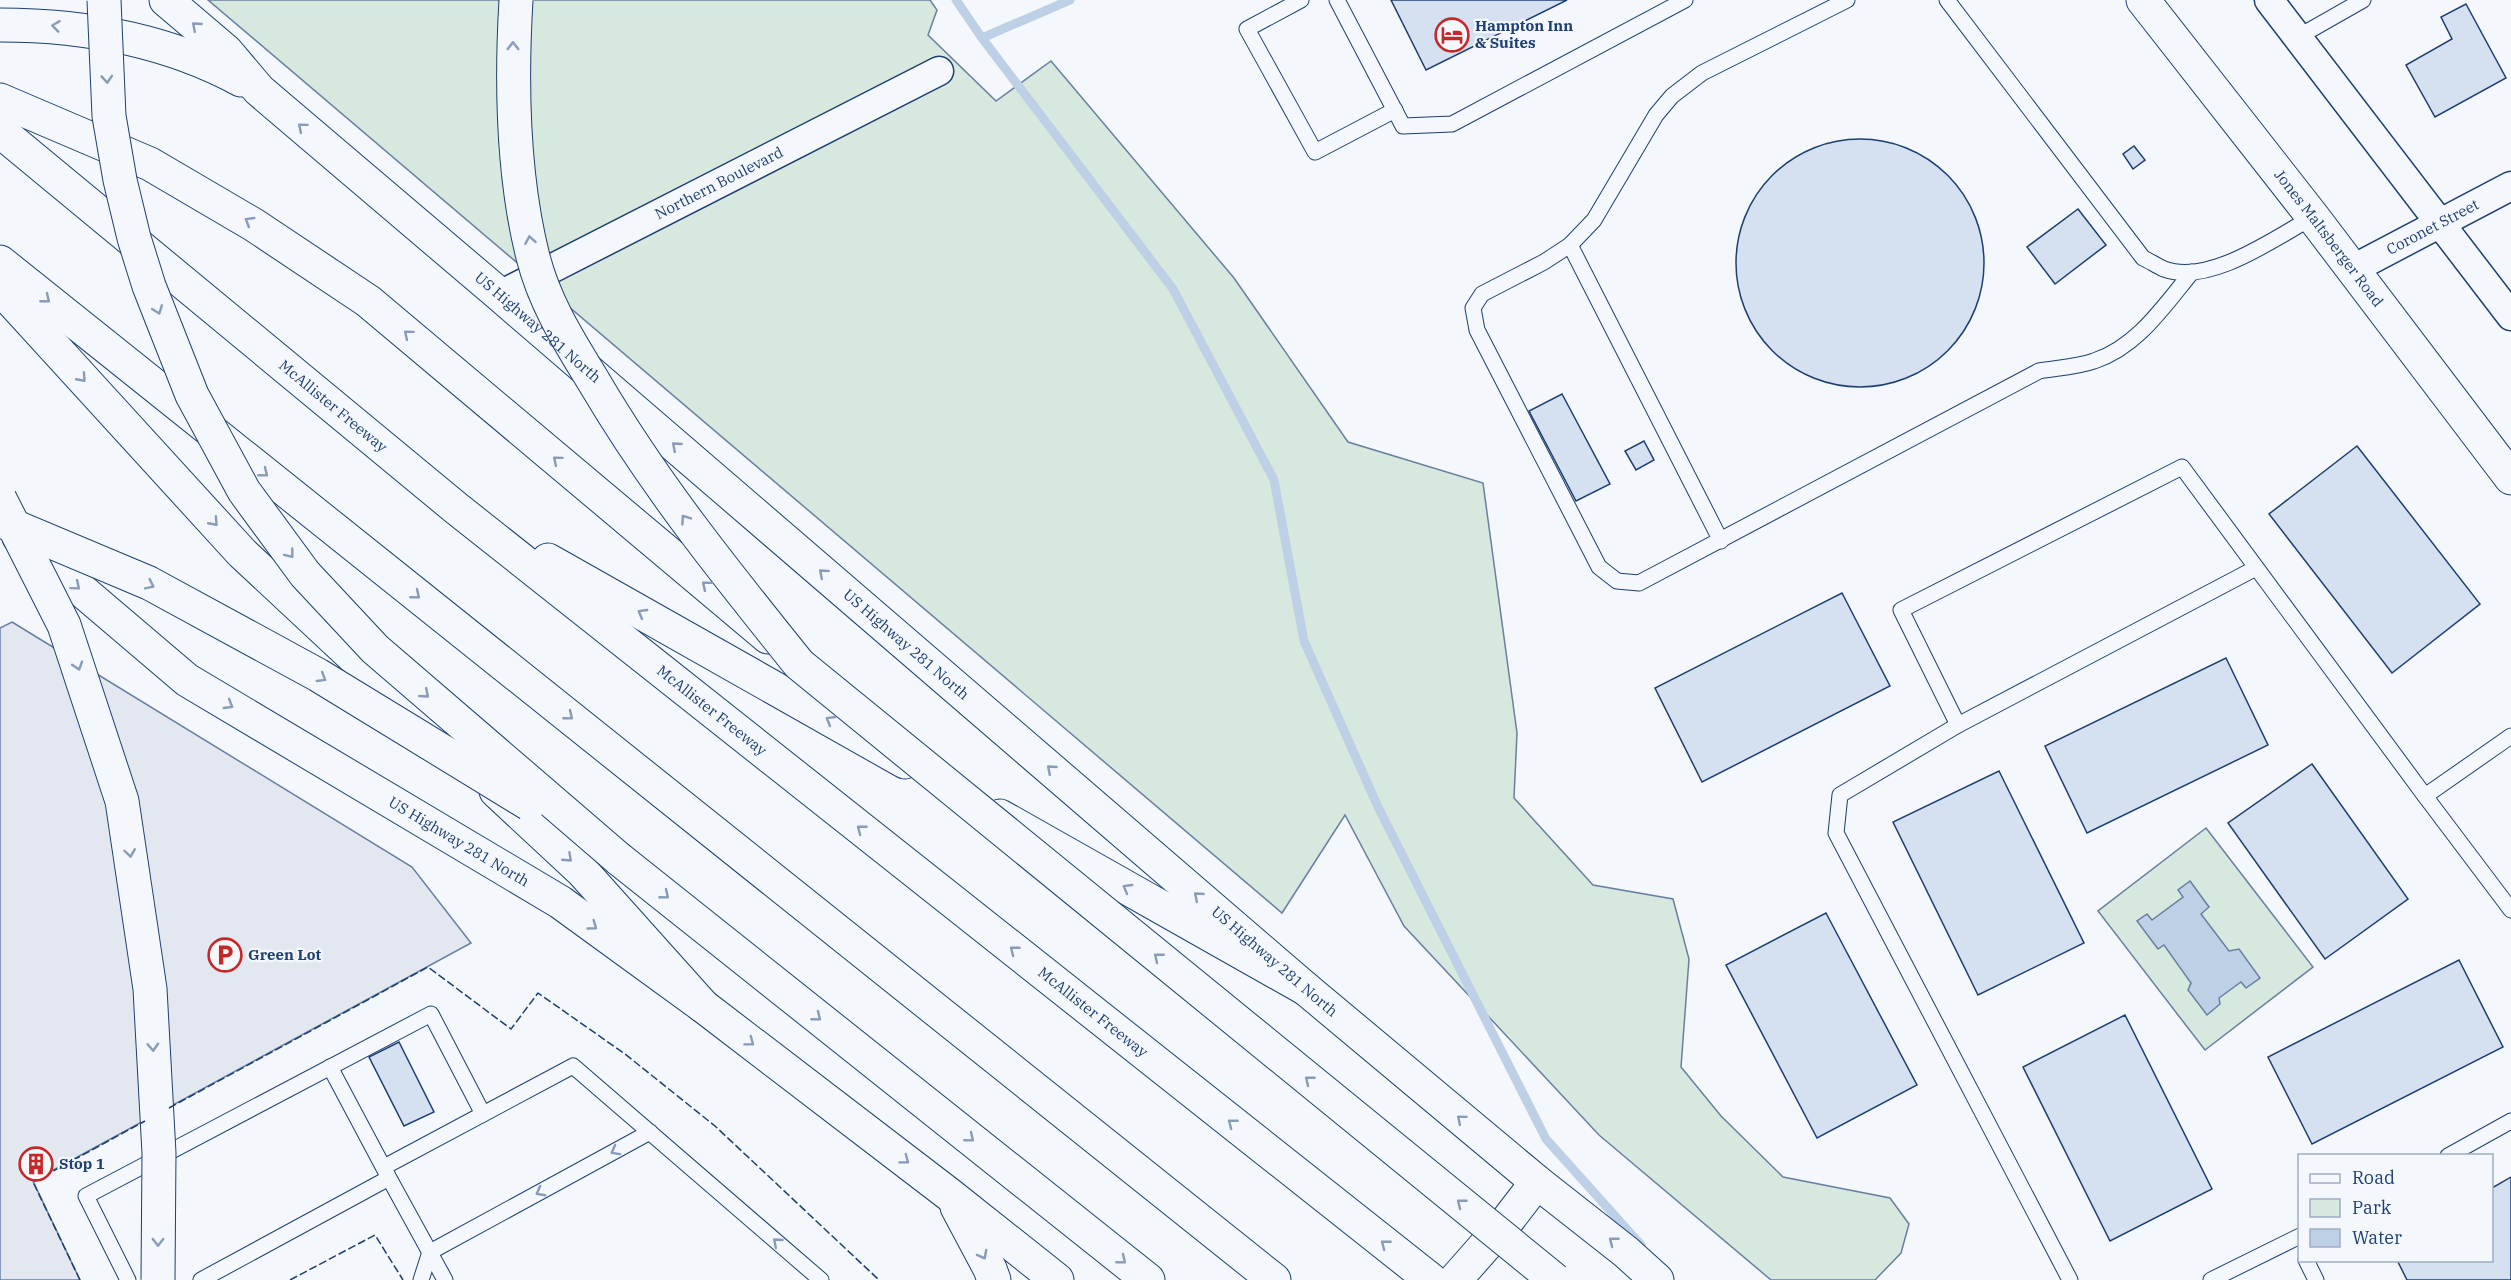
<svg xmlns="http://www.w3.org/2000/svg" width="2511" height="1280" font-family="'IBM Plex Serif',serif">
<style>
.green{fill:#d7e8df;stroke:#687fa3;stroke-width:1.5}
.parking{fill:#e3e8f0;stroke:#687fa3;stroke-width:1.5}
.water{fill:#bed0e5;stroke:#687fa3;stroke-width:1.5}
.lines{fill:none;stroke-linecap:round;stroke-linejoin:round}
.stream{stroke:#bed0e5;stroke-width:9}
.building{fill:#d5e0f0;stroke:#1d3f73;stroke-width:1.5}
.lane-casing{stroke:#1d3f73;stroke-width:17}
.street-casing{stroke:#1d3f73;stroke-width:31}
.secondary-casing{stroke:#1d3f73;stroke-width:35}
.highway-casing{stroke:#1d3f73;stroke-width:35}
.lane{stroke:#f4f7fb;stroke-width:15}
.street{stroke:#f4f7fb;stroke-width:28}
.secondary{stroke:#f4f7fb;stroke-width:33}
.highway{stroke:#f4f7fb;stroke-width:33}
.highway-bridge-casing{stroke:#1d3f73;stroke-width:35;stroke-linecap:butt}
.highway-bridge{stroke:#f4f7fb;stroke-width:33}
.fence{stroke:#1d3f73;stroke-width:1.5;stroke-dasharray:8 3;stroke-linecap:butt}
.oneway{stroke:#889bb7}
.labels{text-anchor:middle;stroke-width:4.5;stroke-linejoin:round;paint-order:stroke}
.poi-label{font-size:15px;font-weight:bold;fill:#1d3f73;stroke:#f4f7fb;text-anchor:start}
.street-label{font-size:15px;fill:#1d3f73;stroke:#f4f7fb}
</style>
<rect width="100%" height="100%" fill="#f4f7fb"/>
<!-- green -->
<g class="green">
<path d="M 208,0 L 930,0 L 937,10 L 928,35 L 996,101 L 1051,61 L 1234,278 L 1348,442 L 1483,483 L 1517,733 L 1514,798 L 1593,885 L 1673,899 L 1689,959 L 1681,1067 L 1721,1116 L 1783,1177 L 1890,1198 L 1909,1224 L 1901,1253 L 1875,1280 L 1771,1280 L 1599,1135 L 1404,926 L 1345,815 L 1282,913 Z"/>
<path d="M 2206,828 L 2313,967 L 2205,1050 L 2098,911 Z"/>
</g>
<!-- parking -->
<path class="parking" d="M 12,622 L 412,867 L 471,943 L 33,1181 L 80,1280 L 0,1280 L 0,628 Z"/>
<!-- water -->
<path class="water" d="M 2190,881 L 2209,907 L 2201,914 L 2229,951 L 2239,949 L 2260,978 L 2246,988 L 2241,982 L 2219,998 L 2220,1004 L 2207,1015 L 2188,990 L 2191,983 L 2164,945 L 2158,949 L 2137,921 L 2147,914 L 2152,920 L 2183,897 L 2178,890 Z"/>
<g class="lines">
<!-- stream -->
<g class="stream">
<path d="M 956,0 L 982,38 L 1173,289 L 1274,480 L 1304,641 L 1378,807 L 1546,1139 L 1641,1245"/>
<path d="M 982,38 L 1070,0"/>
</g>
</g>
<!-- building -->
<g class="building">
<path d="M 1391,0 L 1567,0 L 1426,70 Z"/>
<path d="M 2466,4 L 2506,78 L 2435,117 L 2406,65 L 2452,39 L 2441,17 Z"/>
<circle cx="1860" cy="263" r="124"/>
<path d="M 2134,146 L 2145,160 L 2133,169 L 2123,154 Z"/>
<path d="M 2078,209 L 2106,245 L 2055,284 L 2027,247 Z"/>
<path d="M 1562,394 L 1610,484 L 1576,501 L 1529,411 Z"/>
<path d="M 1644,441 L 1654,460 L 1636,470 L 1625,451 Z"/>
<path d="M 2357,446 L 2480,604 L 2392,673 L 2269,514 Z"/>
<path d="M 1842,593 L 1890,686 L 1702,782 L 1655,688 Z"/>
<path d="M 2226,658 L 2268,745 L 2087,833 L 2045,746 Z"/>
<path d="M 2312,764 L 2408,899 L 2325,959 L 2228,823 Z"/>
<path d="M 1999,771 L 2084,943 L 1978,995 L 1893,822 Z"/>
<path d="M 1826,913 L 1917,1085 L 1817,1138 L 1726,965 Z"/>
<path d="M 2459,960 L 2503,1047 L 2312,1144 L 2268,1057 Z"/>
<path d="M 2125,1015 L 2212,1189 L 2110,1241 L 2023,1067 Z"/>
<path d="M 399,1042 L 434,1112 L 404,1126 L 369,1057 Z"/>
<path d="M 41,1155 L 46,1165 L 30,1174 L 25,1164 Z"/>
<path d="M 2511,1177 L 2511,1280 L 2407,1280 L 2397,1260 L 2492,1260 L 2492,1188 Z"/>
</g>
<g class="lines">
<defs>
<g id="lane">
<path d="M 1301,0 L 1247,29 L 1315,152 L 1395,110"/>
<path d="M 1337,0 L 1403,126 L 1452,124 L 1685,0"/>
<path d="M 1847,0 L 1702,73 L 1672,96 L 1656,115 L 1594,220 L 1570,245 L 1544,262 L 1482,294 L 1473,308 L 1477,330 L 1599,567 L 1617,581 L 1639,583 L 2039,371 C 2057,368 2077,367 2094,361 C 2137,347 2164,306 2192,272"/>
<path d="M 1947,0 L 2143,258 C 2150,261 2157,266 2164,269 C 2209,286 2275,238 2313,217"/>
<path d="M 2298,37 L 2363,0"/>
<path d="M 1570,245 L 1721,541"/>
<path d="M 1958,725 L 1901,610 L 2182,467 L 2425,796 L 2511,736"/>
<path d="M 2425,796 L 2511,910"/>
<path d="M 330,1067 L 388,1176"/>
<path d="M 2448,1156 L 2511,1121"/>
<path d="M 384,1167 L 573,1066 L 821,1280"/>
<path d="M 2306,1260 L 2316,1280"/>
<path d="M 128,1280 L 86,1196 L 431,1014 L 483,1114"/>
<path d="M 201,1280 L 389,1178 L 445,1280"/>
<path d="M 421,1280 L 430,1252 L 650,1132"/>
<path d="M 2070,1280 L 1836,833 L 1840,795 L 1958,725 L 2256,568"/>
<path d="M 2211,1280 L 2300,1236"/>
</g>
<g id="street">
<path d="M 2269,0 L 2511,316"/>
<path id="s1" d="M 2353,269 L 2511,186"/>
<path id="s2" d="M 500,295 L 939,71"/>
</g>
<g id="secondary">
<path id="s3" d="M 166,0 L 226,51 L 259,90 L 500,295 L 1306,989 L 1537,1182 L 1626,1252 L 1657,1280"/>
<path id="s4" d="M 2143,0 L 2313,217 L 2511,478"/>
<path d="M 0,25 C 84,25 167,40 241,80"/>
<path id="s5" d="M 19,537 L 187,680 L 560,902 L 703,1006 L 950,1195 L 1057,1280"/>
<path d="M 957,1207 L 990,1269 L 994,1280"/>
<path d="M 1455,1280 L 1507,1221 L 1537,1182"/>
</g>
<g id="highway">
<path d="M 0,100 L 150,164 L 254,225 L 368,301 L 768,637"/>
<path id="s6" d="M 0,131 L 456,508 L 1431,1280"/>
<path d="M 0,262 L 1274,1280"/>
<path d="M 0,288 L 242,553 L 450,747"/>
<path d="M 548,560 L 905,762"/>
<path d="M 496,791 L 583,872 L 703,1006"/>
<path d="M 1000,816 L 1306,989"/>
<path d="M 619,859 L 1148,1280"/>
</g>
</defs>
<!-- lane casing -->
<use href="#lane" class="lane-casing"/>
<!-- street casing -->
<use href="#street" class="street-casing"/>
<!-- secondary casing -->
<use href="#secondary" class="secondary-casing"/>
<!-- highway casing -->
<use href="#highway" class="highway-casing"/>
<!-- lane -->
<use href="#lane" class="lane"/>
<!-- street -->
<use href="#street" class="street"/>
<!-- secondary -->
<use href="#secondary" class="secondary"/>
<!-- highway -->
<use href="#highway" class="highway"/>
<defs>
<g id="highway-bridge">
<path d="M 104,0 L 109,116 L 120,180 L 134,238 L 149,286 L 192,395 L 244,491 L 305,574 L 375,649 L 619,859"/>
<path d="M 516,0 C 511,84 512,174 533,257 C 545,304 569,341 594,382 C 654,484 725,572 799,664 L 1555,1280"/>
<path d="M 0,499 L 64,625 L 122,801 L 150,989 L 159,1153 L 158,1280"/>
<path d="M 4,522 L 149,583 L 318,675 L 529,804"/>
</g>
</defs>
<!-- highway-bridge casing -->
<use href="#highway-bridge" class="highway-bridge-casing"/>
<!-- highway-bridge -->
<use href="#highway-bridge" class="highway-bridge"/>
<!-- fence -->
<g class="fence">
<path d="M 169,1108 L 428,967 L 511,1029 L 538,993 L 625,1054 L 715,1126 L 879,1280"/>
<path d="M 80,1280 L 33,1182 L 145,1121"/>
<path d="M 290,1280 L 375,1235 L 403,1280"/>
</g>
</g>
<!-- one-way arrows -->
<defs><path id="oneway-chevron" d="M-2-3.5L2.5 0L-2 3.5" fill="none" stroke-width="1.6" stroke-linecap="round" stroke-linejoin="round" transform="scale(1.5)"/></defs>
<g class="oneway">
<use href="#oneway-chevron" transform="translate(56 26) rotate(-173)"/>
<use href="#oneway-chevron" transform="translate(196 26) rotate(-139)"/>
<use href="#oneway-chevron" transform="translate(513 46) rotate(-90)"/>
<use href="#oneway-chevron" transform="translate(107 79) rotate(86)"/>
<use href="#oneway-chevron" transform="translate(302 127) rotate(-140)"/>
<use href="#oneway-chevron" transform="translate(249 221) rotate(-149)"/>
<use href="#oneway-chevron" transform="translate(530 240) rotate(-100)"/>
<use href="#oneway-chevron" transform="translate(46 299) rotate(39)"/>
<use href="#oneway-chevron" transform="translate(158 310) rotate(69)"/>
<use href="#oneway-chevron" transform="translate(408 334) rotate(-140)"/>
<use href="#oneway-chevron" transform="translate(82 378) rotate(48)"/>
<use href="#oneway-chevron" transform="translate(676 446) rotate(-139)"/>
<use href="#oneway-chevron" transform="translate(557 460) rotate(-140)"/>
<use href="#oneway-chevron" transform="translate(264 473) rotate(39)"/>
<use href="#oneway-chevron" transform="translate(685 519) rotate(-125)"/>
<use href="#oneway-chevron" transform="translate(214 522) rotate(48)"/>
<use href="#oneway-chevron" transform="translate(290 554) rotate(52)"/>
<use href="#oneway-chevron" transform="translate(823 573) rotate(-139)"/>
<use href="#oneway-chevron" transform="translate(150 585) rotate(26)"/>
<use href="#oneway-chevron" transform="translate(706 585) rotate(-140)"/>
<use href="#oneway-chevron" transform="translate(76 586) rotate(40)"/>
<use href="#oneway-chevron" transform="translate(416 595) rotate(39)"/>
<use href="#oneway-chevron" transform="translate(642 613) rotate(-150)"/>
<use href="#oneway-chevron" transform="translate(78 666) rotate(72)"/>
<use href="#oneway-chevron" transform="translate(322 678) rotate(31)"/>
<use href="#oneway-chevron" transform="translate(425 694) rotate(41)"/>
<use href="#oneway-chevron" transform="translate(229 705) rotate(31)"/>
<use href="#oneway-chevron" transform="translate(569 716) rotate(39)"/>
<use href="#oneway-chevron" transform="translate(830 720) rotate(-150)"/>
<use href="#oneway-chevron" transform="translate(1051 769) rotate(-139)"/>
<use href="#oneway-chevron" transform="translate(861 829) rotate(-142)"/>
<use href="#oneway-chevron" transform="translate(130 853) rotate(82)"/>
<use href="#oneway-chevron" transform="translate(568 858) rotate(43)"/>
<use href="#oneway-chevron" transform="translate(1127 888) rotate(-150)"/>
<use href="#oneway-chevron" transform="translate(665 895) rotate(39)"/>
<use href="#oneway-chevron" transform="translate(1198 896) rotate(-139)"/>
<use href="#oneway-chevron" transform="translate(593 926) rotate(36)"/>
<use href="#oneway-chevron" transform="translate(1014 950) rotate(-142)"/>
<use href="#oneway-chevron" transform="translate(1158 957) rotate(-141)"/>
<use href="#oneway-chevron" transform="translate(817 1017) rotate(39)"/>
<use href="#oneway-chevron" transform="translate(750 1042) rotate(37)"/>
<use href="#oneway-chevron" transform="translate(153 1047) rotate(87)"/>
<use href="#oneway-chevron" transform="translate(1309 1080) rotate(-141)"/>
<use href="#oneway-chevron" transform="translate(1461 1119) rotate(-140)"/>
<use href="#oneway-chevron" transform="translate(1232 1123) rotate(-142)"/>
<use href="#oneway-chevron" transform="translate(970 1138) rotate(39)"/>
<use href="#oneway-chevron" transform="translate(615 1151) rotate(151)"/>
<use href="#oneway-chevron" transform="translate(905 1160) rotate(37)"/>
<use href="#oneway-chevron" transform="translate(540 1192) rotate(152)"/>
<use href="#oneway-chevron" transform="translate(1461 1203) rotate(-141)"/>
<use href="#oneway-chevron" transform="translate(1613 1241) rotate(-142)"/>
<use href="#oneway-chevron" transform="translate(158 1242) rotate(90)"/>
<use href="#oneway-chevron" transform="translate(777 1242) rotate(-139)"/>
<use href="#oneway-chevron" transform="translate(1385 1244) rotate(-142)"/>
<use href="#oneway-chevron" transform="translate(983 1255) rotate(62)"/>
<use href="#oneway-chevron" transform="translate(1122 1260) rotate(39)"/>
</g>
<!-- icons -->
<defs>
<symbol id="hotel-ring" viewBox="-11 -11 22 22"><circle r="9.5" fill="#f4f7fb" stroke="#c62828" stroke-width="1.5"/><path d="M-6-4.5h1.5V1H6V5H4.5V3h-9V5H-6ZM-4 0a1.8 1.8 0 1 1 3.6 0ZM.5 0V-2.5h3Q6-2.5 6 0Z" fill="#c62828"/></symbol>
<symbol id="parking-ring" viewBox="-11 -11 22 22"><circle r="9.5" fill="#f4f7fb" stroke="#c62828" stroke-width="1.5"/><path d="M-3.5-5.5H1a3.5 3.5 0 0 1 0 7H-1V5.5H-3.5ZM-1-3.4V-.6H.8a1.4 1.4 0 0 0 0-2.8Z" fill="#c62828"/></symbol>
<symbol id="building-ring" viewBox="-11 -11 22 22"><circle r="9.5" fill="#f4f7fb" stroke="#c62828" stroke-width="1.5"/><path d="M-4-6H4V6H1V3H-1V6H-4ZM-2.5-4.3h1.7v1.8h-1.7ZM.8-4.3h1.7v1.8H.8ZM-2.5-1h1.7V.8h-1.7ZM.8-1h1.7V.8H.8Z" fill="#c62828"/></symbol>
</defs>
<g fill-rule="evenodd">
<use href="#hotel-ring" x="1433" y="16" width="38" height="38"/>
<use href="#parking-ring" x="206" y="936" width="38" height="38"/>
<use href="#building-ring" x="17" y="1145" width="38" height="38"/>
</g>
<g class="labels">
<!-- poi labels -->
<g class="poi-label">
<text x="1475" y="31">Hampton Inn<tspan x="1475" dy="17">&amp; Suites</tspan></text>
<text x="248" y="960">Green Lot</text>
<text x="59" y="1169">Stop 1</text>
</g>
<!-- street labels -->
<g class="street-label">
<text dy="5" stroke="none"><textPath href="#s2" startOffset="246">Northern Boulevard</textPath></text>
<text dy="5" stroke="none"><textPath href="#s1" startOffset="90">Coronet Street</textPath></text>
<text dy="5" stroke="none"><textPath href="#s4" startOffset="302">Jones Maltsberger Road</textPath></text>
<text dy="5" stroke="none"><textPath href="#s3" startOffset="496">US Highway 281 North</textPath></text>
<text dy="5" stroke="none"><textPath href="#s6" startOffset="432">McAllister Freeway</textPath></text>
<text dy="5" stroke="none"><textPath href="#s3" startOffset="982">US Highway 281 North</textPath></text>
<text dy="5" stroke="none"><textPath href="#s6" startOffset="918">McAllister Freeway</textPath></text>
<text dy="5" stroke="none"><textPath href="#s5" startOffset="537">US Highway 281 North</textPath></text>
<text dy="5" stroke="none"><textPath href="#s3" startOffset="1468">US Highway 281 North</textPath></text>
<text dy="5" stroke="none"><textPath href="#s6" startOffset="1404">McAllister Freeway</textPath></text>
</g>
</g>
<!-- legend -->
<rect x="2298" y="1154" width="195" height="108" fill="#f4f7fb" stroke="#9eadc5" stroke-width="1.5"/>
<rect x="2310" y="1174" width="30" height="9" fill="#f4f7fb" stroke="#9eadc5" stroke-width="1.5"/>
<text x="2352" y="1184" font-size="18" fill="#1d3f73">Road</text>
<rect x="2310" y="1199" width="30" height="18" fill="#d7e8df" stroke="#9eadc5" stroke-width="1.5"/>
<text x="2352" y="1214" font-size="18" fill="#1d3f73">Park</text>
<rect x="2310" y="1229" width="30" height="18" fill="#bed0e5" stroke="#9eadc5" stroke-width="1.5"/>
<text x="2352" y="1244" font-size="18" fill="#1d3f73">Water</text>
</svg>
